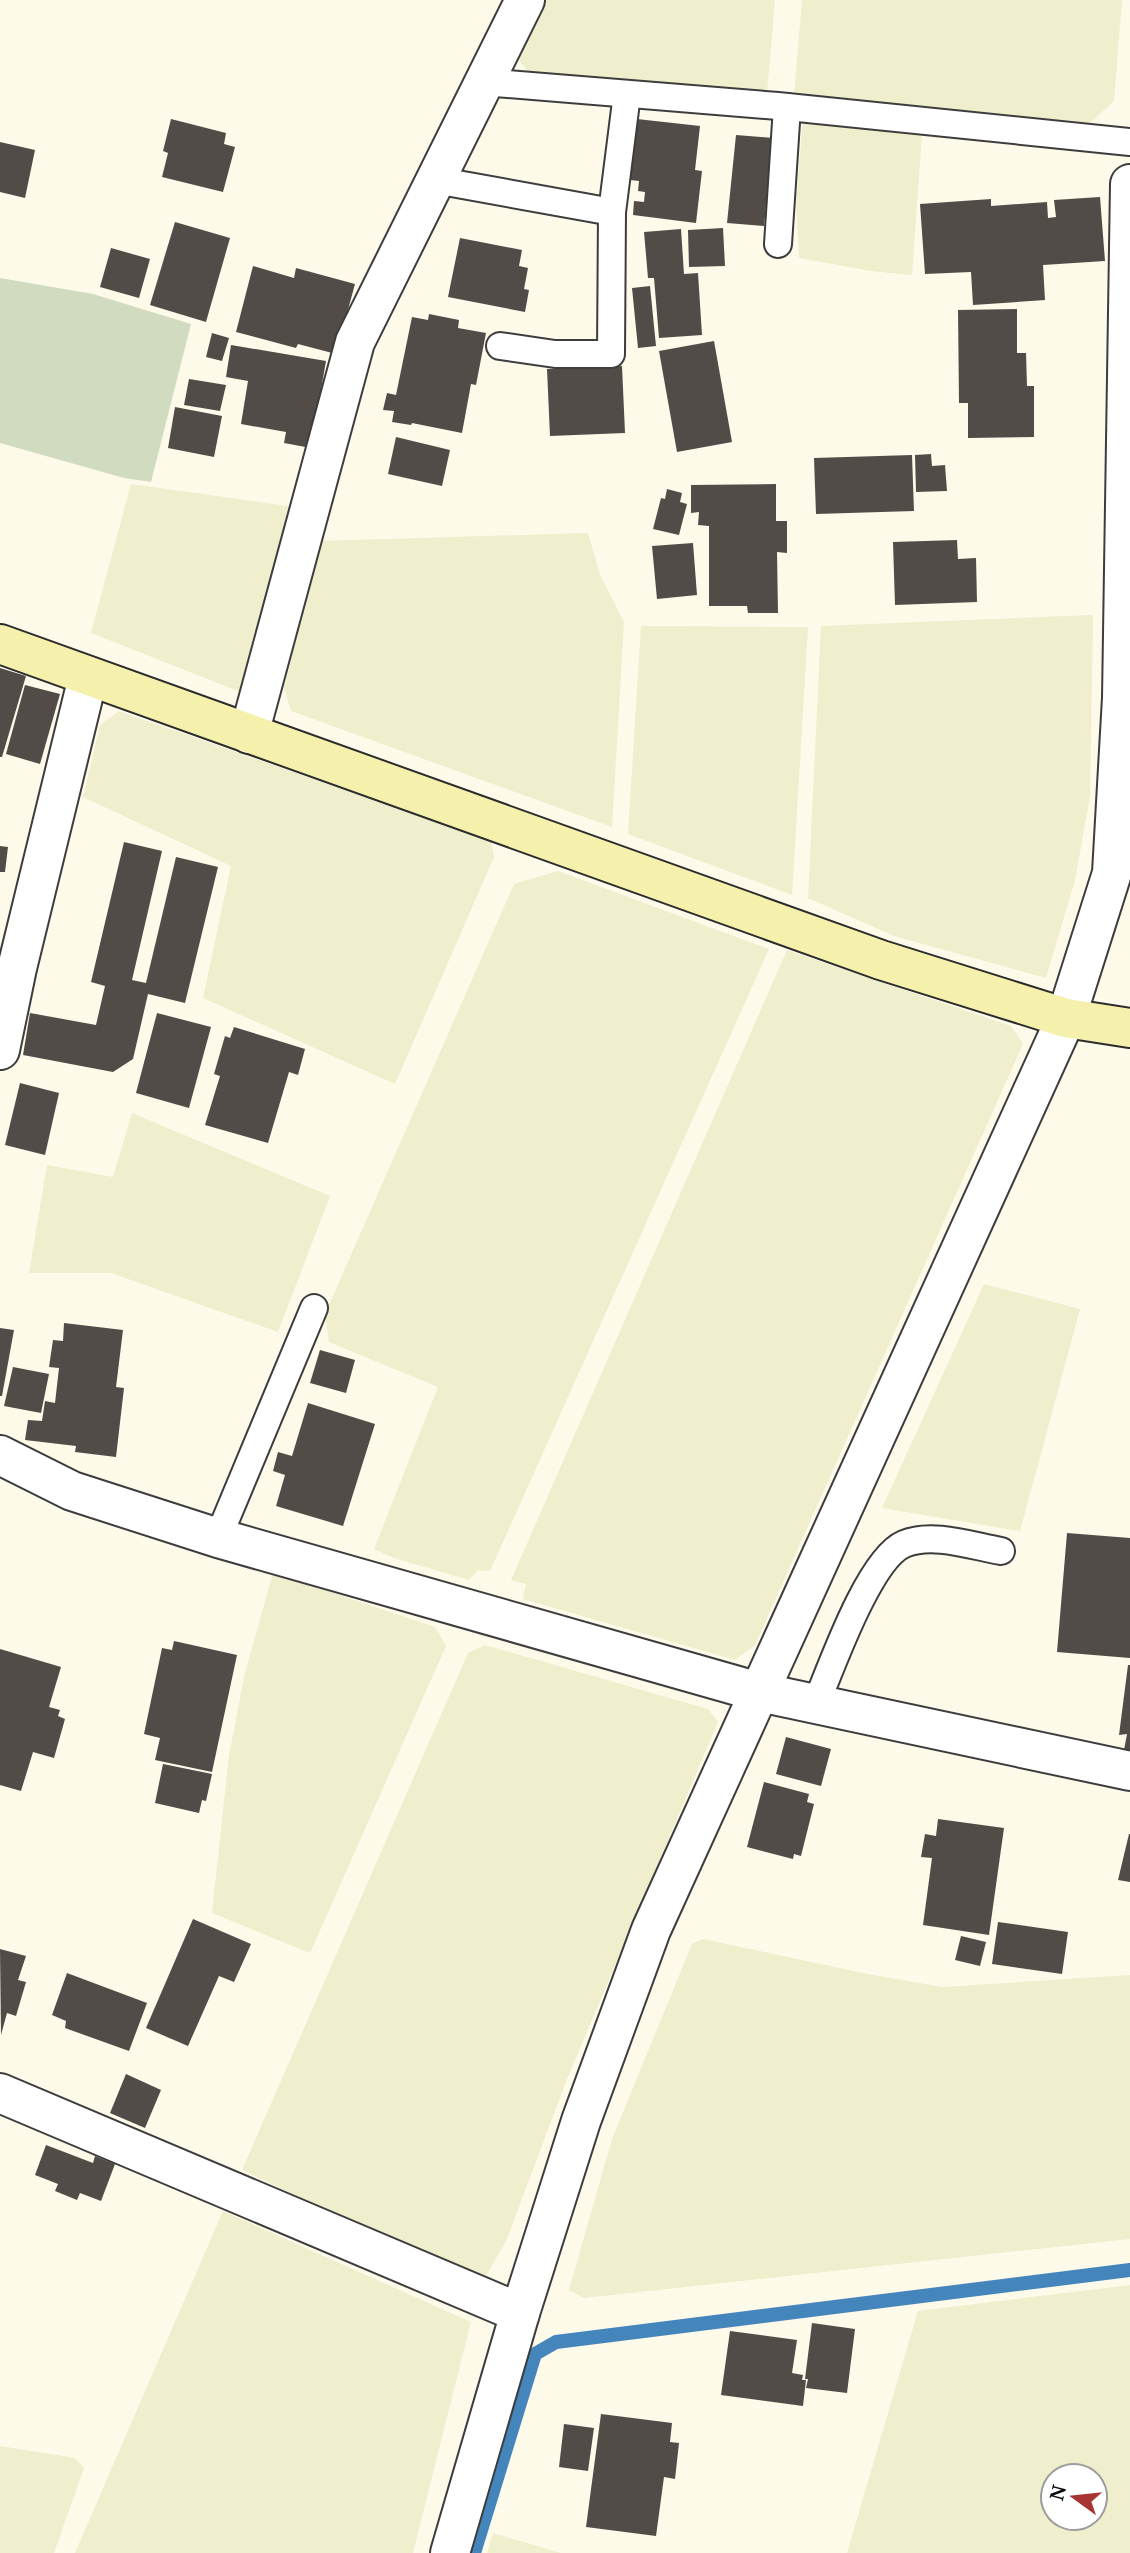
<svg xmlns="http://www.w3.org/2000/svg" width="1130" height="2553" font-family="'Noto Serif',serif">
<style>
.farmland{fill:#efeecd;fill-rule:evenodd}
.cemetery{fill:#d0dbbf}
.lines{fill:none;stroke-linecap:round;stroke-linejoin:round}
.stream{stroke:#4485bc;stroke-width:14}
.building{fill:#514c48}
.lane-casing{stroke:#3d3d3d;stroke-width:30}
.street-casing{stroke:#3d3d3d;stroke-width:42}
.secondary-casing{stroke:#2c2c2c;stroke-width:42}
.lane{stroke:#fff;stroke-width:26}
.street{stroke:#fff;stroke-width:38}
.secondary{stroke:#f5f1ac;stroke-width:38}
</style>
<rect width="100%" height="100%" fill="#fdfaea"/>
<!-- farmland -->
<g class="farmland">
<path d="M 545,0 L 775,0 L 767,93 L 558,78 L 528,72 L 515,54 Z"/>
<path d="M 802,0 L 1122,0 L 1114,101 L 1090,123 L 794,96 Z"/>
<path d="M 803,120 L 922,133 L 912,275 L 871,271 L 799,258 L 796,202 Z"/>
<path d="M 131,484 L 295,507 L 248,695 L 91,633 Z"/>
<path d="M 588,533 L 600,575 L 624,622 L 612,827 L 291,711 L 284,688 L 320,541 Z"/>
<path d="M 1093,615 L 1090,796 L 1075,880 L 1046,978 L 894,936 L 808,898 L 821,626 Z"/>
<path d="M 641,626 L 808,627 L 792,895 L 628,834 Z"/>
<path d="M 119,711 L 491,841 L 494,857 L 395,1084 L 203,998 L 231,866 L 83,797 L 100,725 Z"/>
<path d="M 558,871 L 769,949 L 490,1571 L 478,1570 L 469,1580 L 394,1558 L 374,1549 L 438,1387 L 329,1342 L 325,1314 L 514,884 Z"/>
<path d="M 787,950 L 1011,1026 L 1023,1044 L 755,1645 L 735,1660 L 523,1599 L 526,1584 L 511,1580 Z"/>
<path d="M 132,1113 L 330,1196 L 278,1332 L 111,1273 L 29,1273 L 47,1165 L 113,1177 Z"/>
<path d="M 984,1284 L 1080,1309 L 1020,1531 L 882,1508 Z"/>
<path d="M 273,1573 L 435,1627 L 446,1646 L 310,1953 L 212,1913 L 229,1755 L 245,1673 Z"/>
<path d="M 485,1645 L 708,1709 L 718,1722 L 567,2079 L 507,2239 L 482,2283 L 242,2170 L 468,1653 Z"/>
<path d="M 703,1939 L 868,1974 L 942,1987 L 1130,1975 L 1130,2239 L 584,2298 L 569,2290 L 612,2139 L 692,1944 Z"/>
<path d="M 223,2211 L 471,2322 L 413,2553 L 75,2553 Z"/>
<path d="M 1130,2285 L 1130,2553 L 847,2553 L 918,2311 ZM 1095,2476 L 1095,2518 L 1053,2518 L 1053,2476 Z"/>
<path d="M 0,2446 L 75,2458 L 84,2468 L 54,2553 L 0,2553 Z"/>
<path d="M 493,2533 L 561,2553 L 487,2553 Z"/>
</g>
<!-- cemetery -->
<path class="cemetery" d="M 0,278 L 93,294 L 191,324 L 151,482 L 124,478 L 0,443 Z"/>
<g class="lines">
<!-- stream -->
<path class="stream" d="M 474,2553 L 535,2354 L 556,2342 L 1130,2270"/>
</g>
<!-- building -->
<g class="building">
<path d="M 171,119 L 226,133 L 224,144 L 235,147 L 223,192 L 162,177 L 168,153 L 163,151 Z"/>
<path d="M 637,119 L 700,126 L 695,170 L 702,171 L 696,223 L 633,215 L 634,201 L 644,202 L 645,192 L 638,191 L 639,181 L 630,180 Z"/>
<path d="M 736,135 L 773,138 L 764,226 L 727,223 Z"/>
<path d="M 0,142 L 35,150 L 25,198 L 0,192 Z"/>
<path d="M 1100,197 L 1105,261 L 1043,265 L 1045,300 L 973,305 L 971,272 L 925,274 L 920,204 L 991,199 L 991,206 L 1047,202 L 1048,218 L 1056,217 L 1054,200 Z"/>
<path d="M 175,222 L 230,238 L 206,322 L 150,305 Z"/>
<path d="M 723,228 L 725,266 L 689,267 L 688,230 Z"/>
<path d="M 681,229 L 684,274 L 698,273 L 702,335 L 659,338 L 654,278 L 648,278 L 644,232 Z"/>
<path d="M 460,238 L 522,250 L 519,266 L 528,268 L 524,289 L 529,290 L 525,312 L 448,297 Z"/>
<path d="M 111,248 L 150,259 L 139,298 L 100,287 Z"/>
<path d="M 253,266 L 294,278 L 296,268 L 355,284 L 336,354 L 298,344 L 296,348 L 236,332 Z"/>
<path d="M 650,286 L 656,346 L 638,348 L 632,288 Z"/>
<path d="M 1017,309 L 1017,353 L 1026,353 L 1027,386 L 1034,386 L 1034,437 L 968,438 L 968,403 L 959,403 L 958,310 Z"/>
<path d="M 429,314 L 459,320 L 458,328 L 486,333 L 476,385 L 471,384 L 462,433 L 412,423 L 411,425 L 392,422 L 394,411 L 383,410 L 387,393 L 396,395 L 412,317 L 428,320 Z"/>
<path d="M 212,333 L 229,338 L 222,361 L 206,357 Z"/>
<path d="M 714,341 L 732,442 L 677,452 L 659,351 Z"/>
<path d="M 231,345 L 326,361 L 311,448 L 284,443 L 286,432 L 241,424 L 248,381 L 226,377 Z"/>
<path d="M 622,366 L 625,433 L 550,436 L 547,369 Z"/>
<path d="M 189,379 L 226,385 L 220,411 L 184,405 Z"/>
<path d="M 175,407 L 222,416 L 214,457 L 168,448 Z"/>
<path d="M 396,437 L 450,450 L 442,486 L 388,474 Z"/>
<path d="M 931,454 L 932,466 L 945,465 L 947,491 L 916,492 L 915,455 Z"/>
<path d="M 912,455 L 914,511 L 816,514 L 814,458 Z"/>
<path d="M 776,484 L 776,521 L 787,521 L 787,553 L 777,552 L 778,613 L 748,613 L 747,606 L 709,606 L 709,526 L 698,525 L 699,512 L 691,513 L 691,485 Z"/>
<path d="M 667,489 L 682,493 L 680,502 L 687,504 L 679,535 L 653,529 L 661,498 L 665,499 Z"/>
<path d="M 957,540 L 958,559 L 976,558 L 977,602 L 895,605 L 893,542 Z"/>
<path d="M 693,543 L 697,595 L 657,599 L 652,546 Z"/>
<path d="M 0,668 L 26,676 L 2,757 L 0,757 Z"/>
<path d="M 25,685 L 60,694 L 40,764 L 6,754 Z"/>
<path d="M 124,842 L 162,851 L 132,980 L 146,983 L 176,857 L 218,867 L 185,1003 L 148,994 L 133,1059 L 113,1072 L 23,1055 L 30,1013 L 96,1025 L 105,986 L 91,982 Z"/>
<path d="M 0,846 L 8,847 L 5,872 L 0,872 Z"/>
<path d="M 157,1013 L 211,1027 L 189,1108 L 136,1093 Z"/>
<path d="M 234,1027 L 305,1049 L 298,1075 L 289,1072 L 268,1143 L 205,1125 L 220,1076 L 214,1074 L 225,1036 L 230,1038 Z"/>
<path d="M 20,1083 L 59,1093 L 45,1155 L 5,1145 Z"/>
<path d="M 64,1323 L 123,1330 L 116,1387 L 124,1388 L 116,1457 L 75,1452 L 76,1446 L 25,1440 L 28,1420 L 42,1421 L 45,1401 L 55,1403 L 59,1368 L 49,1367 L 53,1340 L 63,1341 Z"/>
<path d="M 0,1328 L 14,1330 L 2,1396 L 0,1396 Z"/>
<path d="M 320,1350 L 355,1360 L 346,1393 L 310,1383 Z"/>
<path d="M 13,1367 L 49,1374 L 41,1413 L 4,1406 Z"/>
<path d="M 308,1403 L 375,1424 L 343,1526 L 276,1506 L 285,1475 L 273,1471 L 278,1452 L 292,1456 Z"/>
<path d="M 1067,1533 L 1130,1538 L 1130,1658 L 1057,1652 Z"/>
<path d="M 174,1641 L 237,1655 L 212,1772 L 155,1760 L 160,1738 L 144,1734 L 162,1648 L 172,1650 Z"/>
<path d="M 0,1649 L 61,1667 L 49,1707 L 60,1710 L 58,1716 L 65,1719 L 54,1758 L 33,1752 L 21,1791 L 0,1785 Z"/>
<path d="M 1128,1665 L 1130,1665 L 1130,1752 L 1124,1750 L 1127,1734 L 1119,1735 Z"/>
<path d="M 786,1737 L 831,1749 L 821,1786 L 776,1774 Z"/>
<path d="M 163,1764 L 212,1774 L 206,1801 L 202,1800 L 199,1813 L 155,1803 Z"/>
<path d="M 764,1782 L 809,1794 L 807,1802 L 814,1804 L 801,1856 L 794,1854 L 793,1859 L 747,1847 Z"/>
<path d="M 938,1819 L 1004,1828 L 989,1935 L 923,1925 L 932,1858 L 921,1857 L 925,1834 L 936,1836 Z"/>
<path d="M 1129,1834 L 1130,1834 L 1130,1882 L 1118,1880 Z"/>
<path d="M 193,1919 L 251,1944 L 234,1982 L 219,1976 L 188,2046 L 146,2028 Z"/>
<path d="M 998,1922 L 1068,1932 L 1062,1974 L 992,1964 Z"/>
<path d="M 961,1936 L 986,1942 L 980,1966 L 955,1960 Z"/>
<path d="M 0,1949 L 26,1956 L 18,1980 L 26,1982 L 16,2016 L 7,2013 L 1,2035 Z"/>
<path d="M 67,1973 L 147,2003 L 129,2051 L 65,2028 L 66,2021 L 52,2015 Z"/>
<path d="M 126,2074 L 161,2090 L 145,2128 L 110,2113 Z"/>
<path d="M 46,2145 L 93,2163 L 95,2156 L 115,2164 L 101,2201 L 80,2193 L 77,2200 L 55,2191 L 58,2184 L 35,2175 Z"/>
<path d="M 812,2323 L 855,2329 L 847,2393 L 806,2388 L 808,2379 L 805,2379 Z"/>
<path d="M 730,2331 L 797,2340 L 792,2373 L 803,2375 L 802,2380 L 806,2380 L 803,2406 L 721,2395 Z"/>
<path d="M 601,2414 L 672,2423 L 670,2442 L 679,2443 L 675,2479 L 664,2477 L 656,2536 L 586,2527 Z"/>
<path d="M 564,2424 L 594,2428 L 588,2471 L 559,2467 Z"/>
</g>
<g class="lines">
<defs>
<g id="lane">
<path d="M 483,82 L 778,106 L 1130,142"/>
<path d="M 435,180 L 612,212"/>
<path d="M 778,244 L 787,107"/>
<path d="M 500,346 L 555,354 L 611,354 L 612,212 L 627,94"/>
<path d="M 218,1538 L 314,1308"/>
<path d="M 816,1704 C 831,1668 869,1559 904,1544 C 933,1532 972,1546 1001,1551"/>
</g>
<g id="street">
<path d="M 249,734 L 355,342 L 525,0"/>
<path d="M 0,1050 L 17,968 L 88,677"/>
<path d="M 0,1455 L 72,1491 L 218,1538 L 759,1692 L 1130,1771"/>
<path d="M 0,2093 L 520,2313"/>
<path d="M 450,2553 L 520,2313 L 581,2121 L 651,1930 L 1066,1018 L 1112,873 L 1122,698 L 1130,184"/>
</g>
<path id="secondary" d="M 0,644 L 881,960 L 1066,1018 L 1130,1028"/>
</defs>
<!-- lane casing -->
<use href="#lane" class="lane-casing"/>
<!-- street casing -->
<use href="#street" class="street-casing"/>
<!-- secondary casing -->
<use href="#secondary" class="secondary-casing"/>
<!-- lane -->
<use href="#lane" class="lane"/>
<!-- street -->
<use href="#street" class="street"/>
<!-- secondary -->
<use href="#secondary" class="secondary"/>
</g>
<!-- north arrow -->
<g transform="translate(1074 2497) rotate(285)"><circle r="33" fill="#ffffff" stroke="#9d9d9d" stroke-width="2"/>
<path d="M0-5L12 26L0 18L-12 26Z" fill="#a93533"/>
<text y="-10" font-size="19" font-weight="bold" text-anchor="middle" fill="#0a0a0a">N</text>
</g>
</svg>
